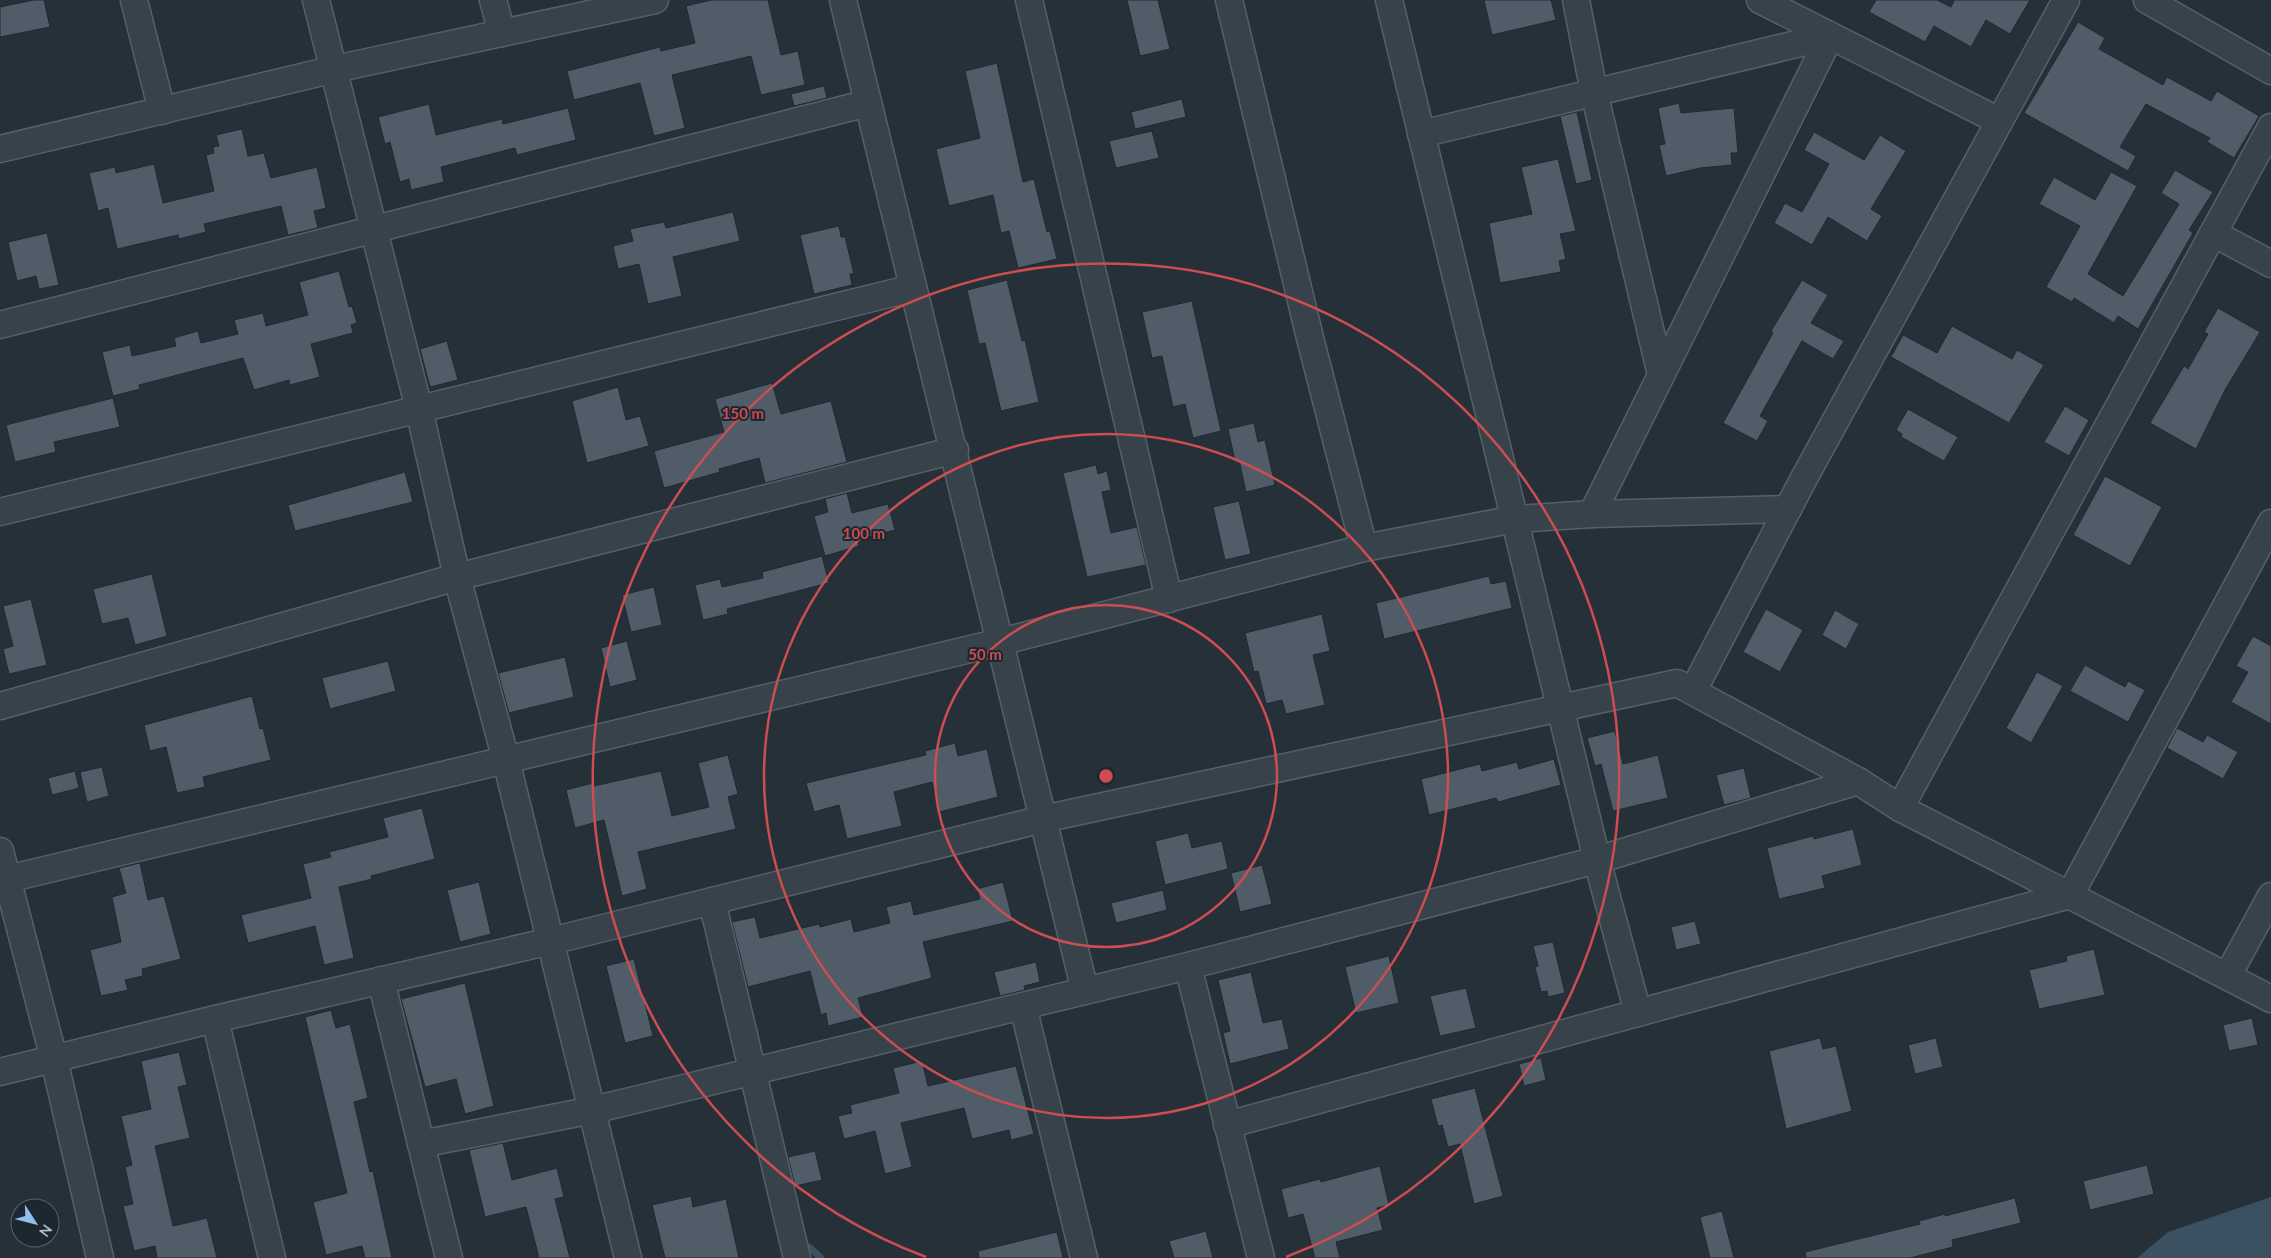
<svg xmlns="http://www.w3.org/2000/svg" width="2271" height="1258" font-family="Lato,sans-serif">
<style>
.water{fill:#3b5061}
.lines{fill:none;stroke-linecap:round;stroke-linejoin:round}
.stream{stroke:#3b5061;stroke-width:7}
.building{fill:#505d68;stroke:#1f2931}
.minor-casing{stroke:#566068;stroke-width:29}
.minor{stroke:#38424a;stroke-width:26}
.ring{fill:none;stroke:#cd4d50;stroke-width:2.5}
.centre{fill:#cd4d50;stroke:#1d272f;stroke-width:2.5}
.ring-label{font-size:15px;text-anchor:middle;font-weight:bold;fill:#cd4d50;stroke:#1d272f;stroke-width:4;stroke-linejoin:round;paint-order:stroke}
</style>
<rect width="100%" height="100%" fill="#253039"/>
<!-- water -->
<path class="water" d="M 2271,1197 L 2271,1258 L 2137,1258 L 2168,1232 Z"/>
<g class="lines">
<!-- stream -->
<path class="stream" d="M 809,1247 L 821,1258"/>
</g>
<!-- building -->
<g class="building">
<path d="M 34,0 L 44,0 L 50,27 L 0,37 L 0,7 Z"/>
<path d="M 711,0 L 768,0 L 781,55 L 798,51 L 805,85 L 761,95 L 751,56 L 672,75 L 685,128 L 654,136 L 640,83 L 574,100 L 567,71 L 660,47 L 661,51 L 695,43 L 686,6 Z"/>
<path d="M 1127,0 L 1158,0 L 1170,49 L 1140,56 Z"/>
<path d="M 1484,0 L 1551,0 L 1556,20 L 1492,35 Z"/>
<path d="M 1876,0 L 1937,0 L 1951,7 L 1954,1 L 1953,0 L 2030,0 L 2010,34 L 1986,20 L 1971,47 L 1934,26 L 1925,42 L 1869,12 Z"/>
<path d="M 2078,22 L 2105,38 L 2099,49 L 2163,85 L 2167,77 L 2211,101 L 2217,91 L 2259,116 L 2234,158 L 2207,142 L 2210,138 L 2146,104 L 2120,147 L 2136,156 L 2128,171 L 2024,113 Z"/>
<path d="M 997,63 L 1023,182 L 1034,179 L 1047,232 L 1050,231 L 1057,259 L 1018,268 L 1009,231 L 1001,233 L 993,195 L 949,206 L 936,149 L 980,138 L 965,71 Z"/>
<path d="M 824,86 L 827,98 L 794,106 L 791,94 Z"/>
<path d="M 1182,99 L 1186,117 L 1135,129 L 1131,112 Z"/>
<path d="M 1679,103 L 1681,113 L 1734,108 L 1738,153 L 1731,153 L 1732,165 L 1700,168 L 1666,176 L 1659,145 L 1665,144 L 1658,108 Z"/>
<path d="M 429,104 L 436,135 L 502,119 L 503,124 L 568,108 L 576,140 L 517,155 L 515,148 L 441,167 L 444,182 L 411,190 L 409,179 L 400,182 L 390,142 L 385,144 L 378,117 Z"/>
<path d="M 1577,112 L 1592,180 L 1576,184 L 1560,116 Z"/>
<path d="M 242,129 L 248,156 L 264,153 L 271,178 L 317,167 L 326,208 L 314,211 L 318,228 L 288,235 L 281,206 L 204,224 L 206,232 L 179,239 L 178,235 L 117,249 L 108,208 L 98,211 L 89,173 L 115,167 L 116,173 L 154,164 L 163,203 L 214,191 L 206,155 L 214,153 L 213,147 L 219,146 L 216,135 Z"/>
<path d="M 1152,131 L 1159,158 L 1116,168 L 1109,141 Z"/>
<path d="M 1814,132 L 1864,160 L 1880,135 L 1906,151 L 1871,209 L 1882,216 L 1867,241 L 1828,217 L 1812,245 L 1774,223 L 1785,203 L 1802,212 L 1829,164 L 1804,150 Z"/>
<path d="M 1558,159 L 1576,231 L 1560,234 L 1566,259 L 1559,261 L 1561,272 L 1500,283 L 1489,223 L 1532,214 L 1521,167 Z"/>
<path d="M 2175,170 L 2213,192 L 2189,230 L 2193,233 L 2138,329 L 2118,316 L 2114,323 L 2074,298 L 2072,302 L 2046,287 L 2080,226 L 2039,204 L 2054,177 L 2095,200 L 2111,172 L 2137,186 L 2088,274 L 2123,296 L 2179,204 L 2161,193 Z"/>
<path d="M 733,212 L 740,241 L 673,257 L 682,296 L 648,304 L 639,264 L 618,269 L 613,246 L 633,241 L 630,229 L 664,222 L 666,228 Z"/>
<path d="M 839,226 L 841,237 L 845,237 L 854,274 L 850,274 L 852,285 L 814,294 L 800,235 Z"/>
<path d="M 47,233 L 59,285 L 39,289 L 36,276 L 17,281 L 8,242 Z"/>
<path d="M 339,271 L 349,307 L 352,306 L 357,323 L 351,325 L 353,333 L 311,344 L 320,377 L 290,385 L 289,380 L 254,390 L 243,358 L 139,385 L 140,389 L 113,396 L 102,352 L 130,345 L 132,356 L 176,346 L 174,338 L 198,331 L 201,343 L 238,334 L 234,320 L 263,313 L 266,326 L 308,315 L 299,282 Z"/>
<path d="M 1007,280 L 1022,341 L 1025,340 L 1039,402 L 1001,411 L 985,343 L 979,344 L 967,290 Z"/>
<path d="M 1802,280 L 1828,295 L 1811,323 L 1844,341 L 1833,359 L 1802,341 L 1760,416 L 1768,421 L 1757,441 L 1723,423 L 1773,333 L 1771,331 Z"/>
<path d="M 1192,301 L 1221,431 L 1193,438 L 1185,404 L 1173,407 L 1162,356 L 1152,358 L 1142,312 Z"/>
<path d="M 2218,308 L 2260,332 L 2225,390 L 2196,449 L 2150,423 L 2184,366 L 2188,369 L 2208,334 L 2204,332 Z"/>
<path d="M 1952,326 L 2012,359 L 2017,350 L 2044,365 L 2009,423 L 1891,357 L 1903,335 L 1937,353 Z"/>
<path d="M 447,341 L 458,380 L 430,387 L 420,349 Z"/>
<path d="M 772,383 L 781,414 L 831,401 L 847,462 L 765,483 L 759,458 L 719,469 L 720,472 L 664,488 L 654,451 L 724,432 L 715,399 Z"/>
<path d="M 618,387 L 626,420 L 640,416 L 649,446 L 587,463 L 572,401 Z"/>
<path d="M 113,398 L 120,427 L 54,442 L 56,452 L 15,462 L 6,425 Z"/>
<path d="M 2065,406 L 2089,420 L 2069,456 L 2044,442 Z"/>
<path d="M 1908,409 L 1958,437 L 1944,461 L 1901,437 L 1902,434 L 1896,430 Z"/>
<path d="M 1254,423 L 1258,442 L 1265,440 L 1275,485 L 1246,492 L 1239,460 L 1235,461 L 1228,429 Z"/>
<path d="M 1096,465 L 1098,474 L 1107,471 L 1111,490 L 1102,492 L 1111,533 L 1137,527 L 1146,565 L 1087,577 L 1063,473 Z"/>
<path d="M 405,472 L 413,502 L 295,531 L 288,505 Z"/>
<path d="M 2105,476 L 2162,507 L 2130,566 L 2073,535 Z"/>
<path d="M 847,493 L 852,513 L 888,504 L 895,530 L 858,540 L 859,546 L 825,556 L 814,516 L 828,512 L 825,499 Z"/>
<path d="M 1239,501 L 1251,554 L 1225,560 L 1213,507 Z"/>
<path d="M 822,556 L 829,583 L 727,609 L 728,614 L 703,620 L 695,585 L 720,579 L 722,587 L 763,578 L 762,572 Z"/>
<path d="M 152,574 L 167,636 L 135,645 L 128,618 L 102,624 L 93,589 Z"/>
<path d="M 1489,576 L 1491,584 L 1506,581 L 1512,608 L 1384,639 L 1376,603 Z"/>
<path d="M 654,587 L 662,625 L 631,632 L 622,595 Z"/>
<path d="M 31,599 L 47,665 L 9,674 L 3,649 L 13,646 L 3,606 Z"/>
<path d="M 1766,609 L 1803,630 L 1780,672 L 1743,652 Z"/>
<path d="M 1835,610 L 1859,624 L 1846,649 L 1822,635 Z"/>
<path d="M 1322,614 L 1330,651 L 1313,655 L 1325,705 L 1286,714 L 1282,700 L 1266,704 L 1258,671 L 1254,672 L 1245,633 Z"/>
<path d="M 2253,636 L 2271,646 L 2271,724 L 2231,702 L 2248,672 L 2236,666 Z"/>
<path d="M 627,641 L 637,680 L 610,687 L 601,648 Z"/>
<path d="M 565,657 L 574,697 L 509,713 L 498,673 Z"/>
<path d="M 388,661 L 396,691 L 330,709 L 322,678 Z"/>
<path d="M 2085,665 L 2125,687 L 2128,681 L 2145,690 L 2128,722 L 2070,691 Z"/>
<path d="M 2037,672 L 2063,686 L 2031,743 L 2006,728 Z"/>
<path d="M 252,696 L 260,729 L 263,728 L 271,760 L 203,777 L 205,787 L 177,793 L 166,747 L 150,751 L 144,725 Z"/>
<path d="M 2177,728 L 2203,742 L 2207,735 L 2238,752 L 2223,779 L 2167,748 Z"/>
<path d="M 1615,731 L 1623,764 L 1658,755 L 1668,798 L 1613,811 L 1601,764 L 1595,766 L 1587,738 Z"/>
<path d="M 955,743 L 958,756 L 987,749 L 998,797 L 939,812 L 932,782 L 894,792 L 902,826 L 847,839 L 839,805 L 814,812 L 806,783 L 926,755 L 925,751 Z"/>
<path d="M 728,755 L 738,794 L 728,797 L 736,829 L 638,852 L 647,889 L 622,896 L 604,820 L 575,828 L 566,790 L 593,783 L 594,786 L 661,771 L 672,816 L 709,807 L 698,763 Z"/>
<path d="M 1554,759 L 1561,785 L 1498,802 L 1496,798 L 1429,815 L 1421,779 L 1480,764 L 1482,771 L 1517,762 L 1519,769 Z"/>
<path d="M 102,767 L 109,796 L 87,802 L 80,772 Z"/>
<path d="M 1744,768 L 1751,798 L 1724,805 L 1716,775 Z"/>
<path d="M 75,771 L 79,788 L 52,795 L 48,778 Z"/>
<path d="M 422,808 L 435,859 L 371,876 L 372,879 L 339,887 L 354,958 L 324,965 L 315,926 L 248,943 L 241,915 L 311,898 L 303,864 L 331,857 L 329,852 L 388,837 L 383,818 Z"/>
<path d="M 1853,829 L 1862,865 L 1822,876 L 1825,888 L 1779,899 L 1767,848 L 1813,836 L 1814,839 Z"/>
<path d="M 1188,833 L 1192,848 L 1222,841 L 1228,869 L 1165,885 L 1155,841 Z"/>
<path d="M 140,863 L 148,900 L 164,896 L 181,959 L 142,969 L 143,976 L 125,980 L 128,990 L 101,996 L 90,950 L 121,942 L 112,897 L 126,893 L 119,868 Z"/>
<path d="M 1262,865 L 1272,904 L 1240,912 L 1231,873 Z"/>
<path d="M 479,882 L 491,934 L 460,942 L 447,890 Z"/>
<path d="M 1003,882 L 1013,921 L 923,942 L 932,978 L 858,998 L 863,1017 L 828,1026 L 826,1013 L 821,1015 L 810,971 L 748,987 L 732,922 L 755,917 L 760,938 L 819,924 L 820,927 L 851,919 L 854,932 L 890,923 L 886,907 L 911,901 L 914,915 L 980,899 L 977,889 Z"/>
<path d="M 1163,890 L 1167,910 L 1116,923 L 1111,903 Z"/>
<path d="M 1695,921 L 1701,944 L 1676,950 L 1671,927 Z"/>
<path d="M 1553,942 L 1565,993 L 1548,997 L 1547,991 L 1541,992 L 1535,967 L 1538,966 L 1533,946 Z"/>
<path d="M 2094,949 L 2105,995 L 2039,1009 L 2029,970 L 2067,961 L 2066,956 Z"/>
<path d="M 1389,956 L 1399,1003 L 1356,1013 L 1345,967 Z"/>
<path d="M 634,959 L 653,1036 L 625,1043 L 606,966 Z"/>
<path d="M 1036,962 L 1040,982 L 1024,986 L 1025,990 L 1000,996 L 994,972 Z"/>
<path d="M 1251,972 L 1263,1023 L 1282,1019 L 1289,1049 L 1230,1064 L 1223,1033 L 1230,1031 L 1218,980 Z"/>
<path d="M 465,983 L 494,1106 L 465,1114 L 456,1079 L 425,1087 L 401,999 Z"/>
<path d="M 1466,988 L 1476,1028 L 1440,1036 L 1430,996 Z"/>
<path d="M 331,1010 L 336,1028 L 350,1024 L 368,1098 L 354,1102 L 370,1172 L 373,1171 L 392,1258 L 365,1258 L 362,1246 L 326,1255 L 313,1202 L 347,1193 L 305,1017 Z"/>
<path d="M 2252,1018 L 2258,1045 L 2229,1051 L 2223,1025 Z"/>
<path d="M 1820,1038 L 1823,1049 L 1836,1046 L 1852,1111 L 1786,1129 L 1769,1051 Z"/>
<path d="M 1936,1038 L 1943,1067 L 1915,1074 L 1908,1045 Z"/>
<path d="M 179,1052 L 187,1085 L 178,1087 L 190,1138 L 155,1146 L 173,1226 L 207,1218 L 217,1258 L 157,1258 L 155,1246 L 134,1251 L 123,1206 L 133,1204 L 125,1167 L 132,1165 L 121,1116 L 151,1109 L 141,1061 Z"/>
<path d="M 1541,1058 L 1546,1080 L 1524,1086 L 1519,1064 Z"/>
<path d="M 922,1061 L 928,1086 L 1016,1066 L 1034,1134 L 1011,1140 L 1009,1130 L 972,1139 L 964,1108 L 901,1123 L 912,1167 L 885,1174 L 875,1131 L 844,1139 L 838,1116 L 852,1113 L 850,1105 L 899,1093 L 893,1068 Z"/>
<path d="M 1475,1088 L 1503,1196 L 1474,1204 L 1460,1144 L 1448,1147 L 1442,1125 L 1438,1126 L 1431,1099 Z"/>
<path d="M 503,1143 L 512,1180 L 557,1168 L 564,1197 L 555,1199 L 570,1258 L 539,1258 L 526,1207 L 485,1217 L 469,1150 Z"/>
<path d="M 815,1151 L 822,1180 L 795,1186 L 788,1157 Z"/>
<path d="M 2147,1165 L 2154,1194 L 2090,1210 L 2083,1181 Z"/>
<path d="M 1380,1166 L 1389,1205 L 1377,1208 L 1383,1230 L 1336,1242 L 1340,1258 L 1315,1258 L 1303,1214 L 1288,1218 L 1281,1189 L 1320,1179 L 1321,1182 Z"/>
<path d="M 691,1196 L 693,1207 L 726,1199 L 739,1258 L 665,1258 L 652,1205 Z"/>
<path d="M 2015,1198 L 2021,1223 L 1952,1240 L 1953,1247 L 1910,1258 L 1806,1258 L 1805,1252 L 1920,1224 L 1919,1221 L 1945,1214 L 1945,1216 Z"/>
<path d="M 1722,1211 L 1734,1258 L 1710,1258 L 1700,1217 Z"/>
<path d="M 1206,1231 L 1213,1258 L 1174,1258 L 1169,1241 Z"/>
<path d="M 1057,1232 L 1063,1258 L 979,1258 L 978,1251 Z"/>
</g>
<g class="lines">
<defs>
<g id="minor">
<path d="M 134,0 L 162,111"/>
<path d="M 316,0 L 419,409 L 457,577 L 506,760 L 628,1258"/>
<path d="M 493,0 L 502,33"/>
<path d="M 843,0 L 1085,991"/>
<path d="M 1029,0 L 1169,599"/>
<path d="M 1229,0 L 1310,338 L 1364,548"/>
<path d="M 1389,0 L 1597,860 L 1638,1013"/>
<path d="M 1576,0 L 1594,92 L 1661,375"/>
<path d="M 1760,0 L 1999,121"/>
<path d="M 2147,0 L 2271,71"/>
<path d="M 1421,134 L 1830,36"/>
<path d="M 0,149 L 335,69 L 655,0"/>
<path d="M 2213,233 L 2271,264"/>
<path d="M 0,325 L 868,103"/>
<path d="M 0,512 L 913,288"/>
<path d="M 1592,514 L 1830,36"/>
<path d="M 1693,691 L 1803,480 L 2066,0"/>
<path d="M 0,706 L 457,577 L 955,450"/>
<path d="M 1900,808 L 2271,127"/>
<path d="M 0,851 L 54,1059 L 100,1258"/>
<path d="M 7,879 L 1000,642 L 1364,548 L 1515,519 L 1592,514 L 1788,509"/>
<path d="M 712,901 L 797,1258"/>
<path d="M 1188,966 L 1261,1258"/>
<path d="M 2228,975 L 2271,896"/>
<path d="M 381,980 L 449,1258"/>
<path d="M 1023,1006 L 1084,1258"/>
<path d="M 215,1019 L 272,1258"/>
<path d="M 0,1072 L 215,1019 L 551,941 L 1043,819 L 1677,683 L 1858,781 L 1900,808 L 2271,999"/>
<path d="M 1227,1125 L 2070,895 L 2271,523"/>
<path d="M 421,1144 L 593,1110 L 1188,966 L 1597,860 L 1858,781"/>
</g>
</defs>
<!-- minor casing -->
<use href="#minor" class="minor-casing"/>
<!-- minor -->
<use href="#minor" class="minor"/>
</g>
<!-- distance rings -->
<g class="ring">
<circle cx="1106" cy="776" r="171"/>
<circle cx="1106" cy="776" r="342"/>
<path d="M926 1257A513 513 0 1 1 1286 1257"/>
</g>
<circle cx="1106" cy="776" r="8" class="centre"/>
<g class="ring-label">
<text x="743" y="419">150 m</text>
<text x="864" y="539">100 m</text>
<text x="985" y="660">50 m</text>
</g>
<!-- north arrow -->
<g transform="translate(35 1223) rotate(126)"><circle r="24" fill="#1d272f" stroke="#59636b"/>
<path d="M0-4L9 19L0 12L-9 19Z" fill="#8fc0ef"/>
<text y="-8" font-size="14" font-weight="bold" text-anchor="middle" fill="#b3bdc6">N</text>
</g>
</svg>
